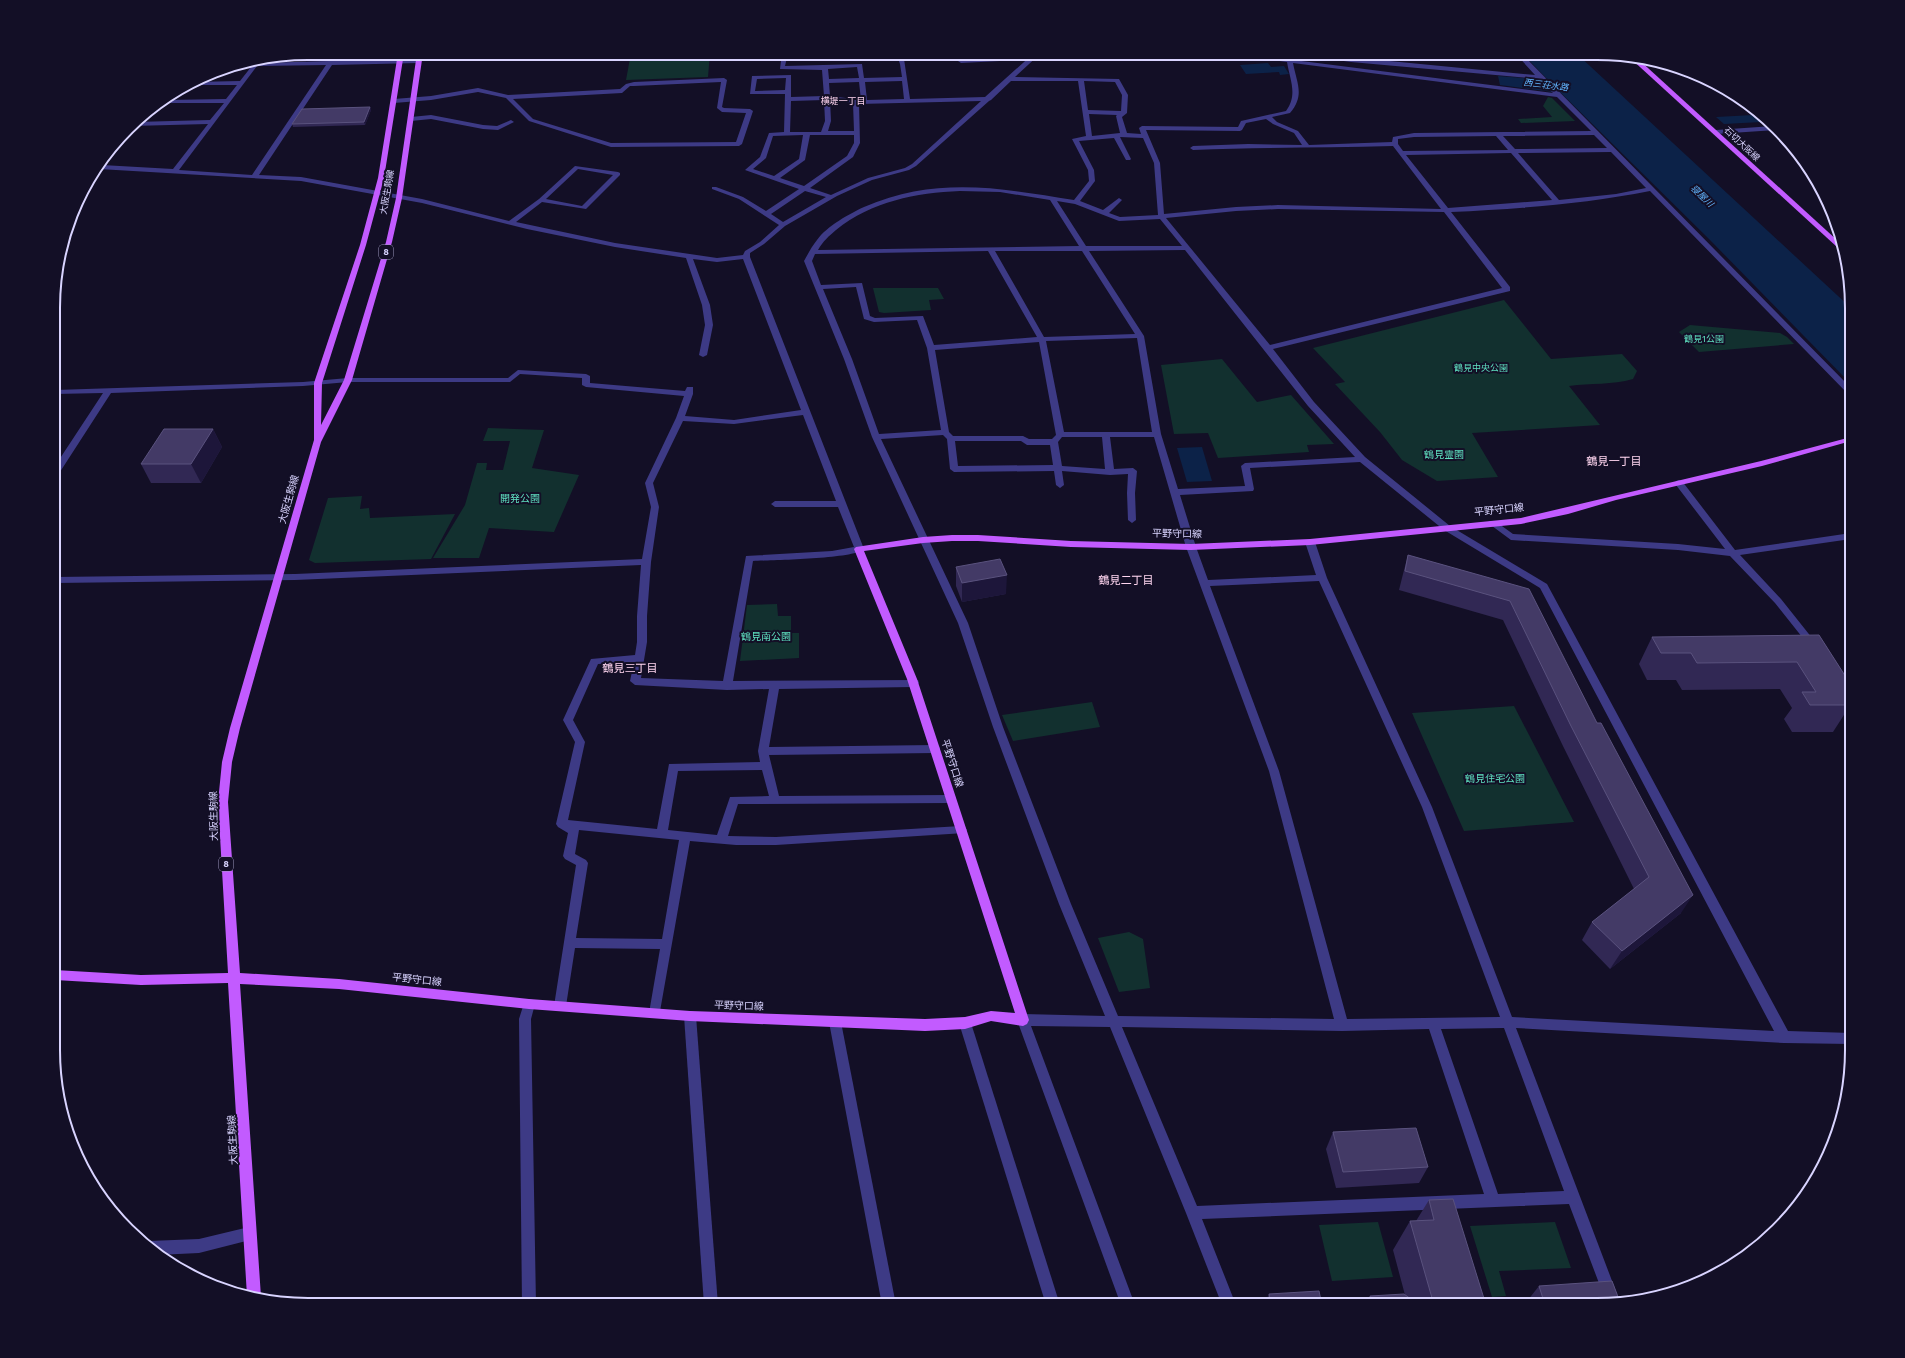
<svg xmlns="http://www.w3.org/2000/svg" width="1905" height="1358" font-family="'Fira Sans','Noto Sans JP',sans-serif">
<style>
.green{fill:#12302f}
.water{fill:#0c2248}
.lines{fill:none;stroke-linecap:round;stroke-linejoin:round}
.minor{fill:#3d3a85;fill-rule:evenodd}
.major{fill:#c25bff;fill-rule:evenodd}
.wall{fill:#312854}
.shaded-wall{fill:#1d163a}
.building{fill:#433a66;stroke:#5a527e}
.labels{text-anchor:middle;stroke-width:4;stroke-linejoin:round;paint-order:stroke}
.far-water-label{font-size:9px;font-style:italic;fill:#62b6ff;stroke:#130f26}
.far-neighbourhood-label{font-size:9px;fill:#ffd6f0;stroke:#130f26}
.far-street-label{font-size:9px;fill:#d9d4ff;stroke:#130f26}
.shield{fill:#130f26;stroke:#9e99be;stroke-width:1}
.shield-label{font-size:9px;font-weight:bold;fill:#d9d4ff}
.far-park-label{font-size:9px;fill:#5fe0c0;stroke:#130f26}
.park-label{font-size:10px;fill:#5fe0c0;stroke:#130f26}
.street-label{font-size:10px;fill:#d9d4ff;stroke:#130f26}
.neighbourhood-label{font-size:11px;fill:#ffd6f0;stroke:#130f26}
.rim{fill:none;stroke:#d9d4ff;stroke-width:2}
</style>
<rect width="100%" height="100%" fill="#130f26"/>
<!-- green -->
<g class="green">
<path d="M 485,53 L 580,53 L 487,58 Z"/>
<path d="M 631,53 L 710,53 L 708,77 L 626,80 Z"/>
<path d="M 1548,97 L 1552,98 L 1575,121 L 1521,123 L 1518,119 L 1552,117 L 1543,106 Z"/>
<path d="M 873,288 L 938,288 L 944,299 L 929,300 L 931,310 L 884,313 L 879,312 Z"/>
<path d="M 1504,300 L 1551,359 L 1622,354 L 1637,371 L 1633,379 C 1612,385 1591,383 1569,386 L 1600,425 L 1472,433 L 1498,477 L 1437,481 L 1402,460 L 1380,432 L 1335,384 L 1345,382 L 1313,348 Z"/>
<path d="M 1690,325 L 1780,333 L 1787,337 L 1794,344 L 1699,352 L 1679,332 Z"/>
<path d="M 1222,359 L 1257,402 L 1291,395 L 1334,444 L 1307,445 L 1309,452 L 1218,458 L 1208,433 L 1174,434 L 1161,365 Z"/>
<path d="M 488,428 L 544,430 L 532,468 L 579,475 L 554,532 L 489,528 L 479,558 L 433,558 L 465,505 L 477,463 L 487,463 L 486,470 L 503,470 L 510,441 L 483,441 Z"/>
<path d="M 362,496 L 360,509 L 369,508 L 370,518 L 455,514 L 431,559 L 315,563 L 309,560 L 328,498 Z"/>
<path d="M 777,604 L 778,616 L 791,616 L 791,633 L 799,633 L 799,658 L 740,661 L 747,605 Z"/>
<path d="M 1092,702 L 1100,727 L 1013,741 L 1002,715 Z"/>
<path d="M 1514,706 L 1574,822 L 1464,831 L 1412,713 Z"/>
<path d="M 1129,932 L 1143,939 L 1150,988 L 1119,992 L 1098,938 Z"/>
<path d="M 1378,1222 L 1393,1277 L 1332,1281 L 1319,1225 Z"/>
<path d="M 1555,1222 L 1571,1268 L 1499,1271 L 1506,1296 L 1492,1297 L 1470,1226 Z"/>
</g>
<!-- water -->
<g class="water">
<path d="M 1522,53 L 1577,54 L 1851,308 L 1851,384 L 1709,239 L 1561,93 L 1500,85 L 1498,76 L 1548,80 Z"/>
<path d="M 1268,63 L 1271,67 L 1284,66 L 1289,74 L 1280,75 L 1279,72 L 1246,74 L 1240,65 Z"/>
<path d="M 1753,115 L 1761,122 L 1724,124 L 1716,117 Z"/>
<path d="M 1202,447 L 1212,481 L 1187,482 L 1177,448 Z"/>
</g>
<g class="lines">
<!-- minor -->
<g class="minor">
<path d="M 334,53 L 340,53 L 334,61 L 418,59 L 421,61 L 418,63 L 332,65 L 259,175 L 301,177 L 422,199 L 509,221 L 539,199 L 575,166 L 618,172 L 620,173 L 620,175 L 586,209 L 542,202 L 516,222 L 615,243 L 717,258 L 743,255 L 745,251 L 760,242 L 779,225 L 739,199 L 712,189 L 712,187 L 716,187 L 743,197 L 766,211 L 799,189 L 745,170 L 760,157 L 769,133 L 784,132 L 785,94 L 750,94 L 752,76 L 791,75 L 791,97 L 824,96 L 822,70 L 780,69 L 782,53 L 788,53 L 785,66 L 862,64 L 864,78 L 902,77 L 900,64 L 896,53 L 902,53 L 903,56 L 936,54 L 936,56 L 934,57 L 904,59 L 910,99 L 985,97 L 1034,53 L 1041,53 L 1015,77 L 1119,79 L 1128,95 L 1127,113 L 1122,117 L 1127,133 L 1141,134 L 1139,128 L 1142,126 L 1238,127 L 1241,121 L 1286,111 C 1298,95 1290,80 1287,62 L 1217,53 L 1263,56 L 1553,93 L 1539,79 L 1351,62 L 1285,53 L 1307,53 L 1535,75 L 1515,53 L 1521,53 L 1851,388 L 1851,394 L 1848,394 L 1650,191 C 1584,204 1517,209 1451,212 L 1510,287 L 1510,291 L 1273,349 L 1314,402 L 1365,457 L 1450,526 L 1547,584 L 1788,1031 L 1851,1033 L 1851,1044 L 1784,1043 L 1516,1028 L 1617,1294 L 1615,1299 L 1610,1301 L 1605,1299 L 1569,1204 L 1202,1219 L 1236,1305 L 1222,1305 L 1186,1213 L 1110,1027 L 1031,1026 L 1135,1305 L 1121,1305 L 1017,1020 L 1019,1016 L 1023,1014 L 1105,1016 L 1059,904 L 993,727 L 958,623 L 872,437 L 844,359 L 804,261 C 808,254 812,246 817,240 C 827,226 849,214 864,207 C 936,176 1000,188 1074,200 L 1089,181 L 1088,170 L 1072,139 L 1086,136 L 1078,81 L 1011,81 L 991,100 L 989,101 L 916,166 L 909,170 L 872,180 L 837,196 L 785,226 L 764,244 L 750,253 L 750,257 L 864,549 C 855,559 771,560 753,561 L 733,681 L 918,680 L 919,683 L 914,687 L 779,689 L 769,747 L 935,745 L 939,746 L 940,749 L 939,752 L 935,753 L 769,755 L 779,796 L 951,795 L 955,796 L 956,799 L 955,802 L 951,803 L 738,804 L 728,836 L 776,837 L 961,826 L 965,827 L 967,830 L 965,833 L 776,845 L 736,845 L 690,841 L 659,1017 L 655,1018 L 651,1017 L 649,1013 L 660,949 L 575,948 L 566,1006 L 564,1010 L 560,1011 L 556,1010 L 554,1006 L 576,865 L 565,859 L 563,856 L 568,833 L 558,827 L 556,824 L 575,742 L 563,720 L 591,659 L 635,655 L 637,642 L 637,616 L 641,565 L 295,580 L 55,583 L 55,577 L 295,574 L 642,559 L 651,507 L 645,483 L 676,418 L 684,396 L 586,387 L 582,385 L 582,378 L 520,374 L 510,382 L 348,382 L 303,386 L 111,393 L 58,475 L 55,476 L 55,466 L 103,393 L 55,394 L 55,390 L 303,382 L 348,378 L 508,378 L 518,370 L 586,374 L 590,376 L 590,383 L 685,391 L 687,387 L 693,387 L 693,394 L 685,416 L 734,420 L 801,410 L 743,259 L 717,262 L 693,259 L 710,305 L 713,325 L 707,355 L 703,357 L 699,355 L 705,325 L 702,305 L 686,258 L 615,247 L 527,229 L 422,203 L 301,181 L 99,169 L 102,165 L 173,169 L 208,124 L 132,126 L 135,122 L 210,120 L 224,103 L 160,103 L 166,100 L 226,99 L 237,85 L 190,85 L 194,82 L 240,81 L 251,67 L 245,65 L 260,63 L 329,61 ZM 1293,63 L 1557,97 L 1591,131 L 1414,133 L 1393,137 L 1392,142 L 1309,145 L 1298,131 L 1277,122 L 1272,117 L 1290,113 C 1305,95 1297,84 1293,63 ZM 326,65 L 252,175 L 179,170 L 257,66 ZM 857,67 L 859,78 L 829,79 L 828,69 ZM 786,78 L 785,90 L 755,91 L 757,79 ZM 902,81 L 904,99 L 867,100 L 865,82 ZM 1084,81 L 1115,82 L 1122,95 L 1121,111 L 1088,110 ZM 859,82 L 861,100 L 830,96 L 829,83 ZM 824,100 L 825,121 L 821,132 L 790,132 L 791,101 ZM 830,100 L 853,103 L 854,131 L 828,131 L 831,121 ZM 981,101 L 912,164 L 905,168 L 868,178 L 831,195 L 810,188 L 853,157 L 860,143 L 859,104 ZM 1089,114 L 1117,115 L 1116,116 L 1120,133 L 1092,136 ZM 1266,119 L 1273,124 L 1294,133 L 1302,145 L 1248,144 L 1193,146 L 1190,148 L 1193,150 C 1260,147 1326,148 1393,146 L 1441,209 L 1278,205 L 1236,207 L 1164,214 L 1160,163 L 1146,130 L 1240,131 L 1242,130 L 1246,123 ZM 803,135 L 799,159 L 774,176 L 753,169 L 766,158 L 773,136 ZM 810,135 L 854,135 L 854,143 L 847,156 L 804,186 L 780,178 L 805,160 ZM 1594,135 L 1607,148 L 1515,149 L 1503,136 ZM 1496,136 L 1508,150 L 1403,151 L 1398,144 L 1398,139 L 1414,137 ZM 1120,137 L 1143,138 L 1154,163 L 1158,215 L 1120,217 L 1109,213 L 1122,200 L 1119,198 L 1103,210 L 1080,201 L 1095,181 L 1094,170 L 1079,141 L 1114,138 L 1126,160 L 1130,160 L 1131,159 ZM 1611,152 L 1646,188 L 1616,194 L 1559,200 L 1518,153 ZM 1511,153 L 1552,200 L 1448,208 L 1406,155 ZM 578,169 L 613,175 L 582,206 L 546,199 ZM 805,191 L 826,197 L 783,222 L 771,214 ZM 960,191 L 1000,192 L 1050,200 L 1079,246 L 818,250 C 823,241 829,236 836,230 C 872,201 916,193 960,191 ZM 1057,201 L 1075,204 L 1119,221 L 1160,219 L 1182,246 L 1086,246 ZM 1278,209 L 1444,212 L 1502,288 L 1270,345 L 1166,218 L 1236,211 ZM 1185,250 L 1308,406 L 1355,457 L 1245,463 L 1241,466 L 1245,486 L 1178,489 L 1161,434 L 1144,336 L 1089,251 ZM 988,251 L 1037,337 L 934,345 L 923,316 L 875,318 L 870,316 L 862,283 L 821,285 L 812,261 L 815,254 ZM 995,251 L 1082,251 L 1135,334 L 1044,337 ZM 856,287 L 864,319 L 874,322 L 917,320 L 927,348 L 941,430 L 879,434 L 852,359 L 823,289 ZM 1137,338 L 1152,432 L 1064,432 L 1046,341 ZM 1039,342 L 1056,435 L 1052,439 L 1029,439 L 1023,436 L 953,436 L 949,432 L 935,350 ZM 803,415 L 836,501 L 775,501 L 771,504 L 775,507 L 838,507 L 854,547 L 832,551 L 746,556 L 723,681 L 641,678 L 647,642 L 647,616 L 651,562 L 659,507 L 653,483 L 683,421 L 734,424 ZM 943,435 L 947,439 L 950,469 L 954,472 L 1054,471 L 1056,485 L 1060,488 L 1064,485 L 1062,471 L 1110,475 L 1128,474 L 1127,493 L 1128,520 L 1132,523 L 1136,520 L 1135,493 L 1137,471 L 1133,468 L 1114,469 L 1110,437 L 1154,437 L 1186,547 L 1269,771 L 1334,1019 L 1118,1016 L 1071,904 L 1003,727 L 968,623 L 881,439 ZM 1062,437 L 1102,437 L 1105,469 L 1062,466 L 1058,442 ZM 955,441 L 1021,441 L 1027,445 L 1050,445 L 1053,465 L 958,466 ZM 1360,462 L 1444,530 L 1540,588 L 1774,1031 L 1512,1017 L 1432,807 L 1327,578 L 1315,542 L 1310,539 L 1305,542 L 1316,575 L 1208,580 L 1196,547 L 1180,495 L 1253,491 L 1254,489 L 1250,468 ZM 1319,581 L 1422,807 L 1500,1017 L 1347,1019 L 1279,771 L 1210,586 ZM 634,662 L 630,681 L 635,685 L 727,690 L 769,689 L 758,751 L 760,762 L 669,764 L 657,829 L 568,820 L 585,742 L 573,720 L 598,664 ZM 762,770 L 769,796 L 730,797 L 717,835 L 668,830 L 678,771 ZM 579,830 L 679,840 L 662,939 L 576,938 L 588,863 L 586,860 L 575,854 ZM 1122,1027 L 1342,1031 L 1429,1029 L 1484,1194 L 1197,1206 ZM 1504,1028 L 1564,1191 L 1498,1194 L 1441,1029 Z"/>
<path d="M 998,58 L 1001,60 L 1000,61 L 961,63 L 958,61 L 961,59 Z"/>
<path d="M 724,78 L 727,80 L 722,107 L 724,108 L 750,109 L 753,111 L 742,144 L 739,146 L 611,147 L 529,121 L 506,98 L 478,92 L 431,100 L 394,103 L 391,101 L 394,99 L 431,96 L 478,88 L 508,95 L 620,89 L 626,84 L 634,82 ZM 721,82 L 717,108 L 722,112 L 746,113 L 736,142 L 611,143 L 533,119 L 513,99 L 622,93 L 630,86 L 634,86 Z"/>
<path d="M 431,115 L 483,125 L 497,126 L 511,120 L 514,122 L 498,130 L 483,129 L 431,119 L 411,121 L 408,119 L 411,117 Z"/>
<path d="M 1773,126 L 1776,130 L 1716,134 L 1713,132 L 1716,130 Z"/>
<path d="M 1679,480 L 1682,481 L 1735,550 L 1851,533 L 1851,539 L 1740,555 L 1781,599 L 1816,643 L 1818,645 L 1816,647 L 1810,647 L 1775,603 L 1730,556 L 1678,550 L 1511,540 L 1488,523 L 1489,521 L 1495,521 L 1513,534 L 1678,544 L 1725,549 L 1676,485 L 1675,483 L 1676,481 Z"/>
<path d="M 529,999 L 533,1000 L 535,1004 L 531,1019 L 536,1305 L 522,1305 L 519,1019 L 525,1000 Z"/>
<path d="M 690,1011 L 694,1012 L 696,1016 L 718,1305 L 704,1305 L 684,1016 L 686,1012 Z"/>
<path d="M 835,1016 L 839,1018 L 841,1022 L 896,1305 L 882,1305 L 829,1022 L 831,1018 Z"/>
<path d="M 965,1017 L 969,1019 L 971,1023 L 1060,1305 L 1046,1305 L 959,1023 L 961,1019 Z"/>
<path d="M 249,1227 L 254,1229 L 256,1234 L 254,1239 L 199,1253 L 157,1255 L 152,1252 L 144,1243 L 149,1241 L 199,1239 Z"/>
</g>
<!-- major -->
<g class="major">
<path d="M 398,53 L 404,53 L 384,178 L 366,245 L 322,383 L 321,425 L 344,380 L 386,242 L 396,198 L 417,53 L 423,53 L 402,198 L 392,242 L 352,380 L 321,442 L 240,728 L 232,762 L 228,802 L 240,973 L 339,979 L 529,999 L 690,1011 L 925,1019 L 965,1017 L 991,1011 L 1015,1013 L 907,679 L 854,549 L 856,547 L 923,537 L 952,535 L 978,535 L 1071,541 L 1191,544 L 1310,539 L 1521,518 L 1761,461 L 1851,437 L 1851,441 L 1762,466 L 1616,500 L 1568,514 L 1521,524 L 1310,545 L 1191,550 L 1071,547 L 978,541 L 952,541 L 923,543 L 864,551 L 917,679 L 1029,1020 L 1027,1024 L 1023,1026 L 991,1021 L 965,1029 L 925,1031 L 690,1021 L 529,1009 L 339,989 L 240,984 L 261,1297 L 261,1298 L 247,1296 L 228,983 L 141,985 L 55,980 L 55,970 L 141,975 L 228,973 L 218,802 L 222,762 L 230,728 L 314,440 L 314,383 L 360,245 L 378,178 Z"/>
<path d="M 1629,57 L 1637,58 L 1838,241 L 1840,248 L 1837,247 Z"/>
</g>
</g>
<!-- wall -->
<g class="wall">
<path d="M 370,107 L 371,110 L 365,125 L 293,127 L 292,124 Z"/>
<path d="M 213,429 L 222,447 L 201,483 L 151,483 L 141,464 Z"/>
<path d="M 1408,555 L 1529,589 L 1681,913 L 1610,969 L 1582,940 L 1592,922 L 1634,889 L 1562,744 L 1503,620 L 1399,590 L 1403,574 Z"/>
<path d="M 956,567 L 1006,594 L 962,602 L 956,586 Z"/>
<path d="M 1819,635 L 1851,685 L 1851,704 L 1833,732 L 1792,732 L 1784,719 L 1792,708 L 1780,689 L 1682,690 L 1676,680 L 1647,680 L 1639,664 L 1652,637 Z"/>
<path d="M 1333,1132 L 1428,1167 L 1419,1183 L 1336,1188 L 1326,1149 Z"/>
<path d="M 1429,1200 L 1486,1305 L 1365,1305 L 1370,1296 L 1405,1295 L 1393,1250 L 1410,1221 L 1416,1221 Z"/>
<path d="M 1539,1286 L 1598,1305 L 1524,1305 Z"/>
<path d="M 1269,1294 L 1322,1305 L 1264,1305 Z"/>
</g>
<!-- shaded-wall -->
<g class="shaded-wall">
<path d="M 370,107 L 371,110 L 365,125 L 364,122 Z"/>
<path d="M 213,429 L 222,447 L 201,483 L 191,464 Z"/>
<path d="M 1007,575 L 1006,594 L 962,602 L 962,583 Z"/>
<path d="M 1693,895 L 1681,913 L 1610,969 L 1622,951 Z"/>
</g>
<!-- building -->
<g class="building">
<path d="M 370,107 L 364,122 L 292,124 L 302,109 Z"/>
<path d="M 164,429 L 213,429 L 191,464 L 141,464 Z"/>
<path d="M 1408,555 L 1529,589 L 1597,723 L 1601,723 L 1693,895 L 1622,951 L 1592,922 L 1649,877 L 1571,726 L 1510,601 L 1405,571 Z"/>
<path d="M 1000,559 L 1007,575 L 962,583 L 956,567 Z"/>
<path d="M 1819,635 L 1851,685 L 1851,695 L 1845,695 L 1851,705 L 1810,705 L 1802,692 L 1816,692 L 1797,662 L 1697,663 L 1691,653 L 1661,653 L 1652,637 Z"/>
<path d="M 1416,1128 L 1428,1167 L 1343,1172 L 1333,1132 Z"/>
<path d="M 1453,1199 L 1486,1305 L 1434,1305 L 1410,1221 L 1434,1220 L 1429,1200 Z"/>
<path d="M 1612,1281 L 1620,1302 L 1598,1305 L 1545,1305 L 1539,1286 Z"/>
<path d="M 1319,1291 L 1322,1305 L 1271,1305 L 1269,1294 Z"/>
<path d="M 1404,1294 L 1419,1305 L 1372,1305 L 1370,1296 Z"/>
</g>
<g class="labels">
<!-- far-water labels -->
<g class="far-water-label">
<text transform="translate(1546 85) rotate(7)" y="3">西三荘水路</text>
<text transform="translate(1702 196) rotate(44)" y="3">寝屋川</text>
</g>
<!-- far-neighbourhood labels -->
<g class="far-neighbourhood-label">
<text x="843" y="104">横堤一丁目</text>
</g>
<!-- far-street labels -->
<g class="far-street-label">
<text transform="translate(1742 144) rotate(43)" y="3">石切大阪線</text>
<text transform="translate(387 192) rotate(-80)" y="3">大阪生駒線</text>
</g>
<!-- shield labels -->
<g class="shield">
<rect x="379" y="245" width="14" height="14" rx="3"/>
<rect x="219" y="857" width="14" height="14" rx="3"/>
</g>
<g class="shield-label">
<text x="386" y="255">8</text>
<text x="226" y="867">8</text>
</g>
<!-- far-park labels -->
<g class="far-park-label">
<text x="1704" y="342">鶴見1公園</text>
<text x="1481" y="371">鶴見中央公園</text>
</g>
<!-- park labels -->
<g class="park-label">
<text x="1444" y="458">鶴見霊園</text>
<text x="520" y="502">開発公園</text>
<text x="766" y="640">鶴見南公園</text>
<text x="1495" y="782">鶴見住宅公園</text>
</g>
<!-- street labels -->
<g class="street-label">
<text transform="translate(288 499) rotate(-74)" y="4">大阪生駒線</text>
<text transform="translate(1499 509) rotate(-6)" y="4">平野守口線</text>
<text transform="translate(1177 533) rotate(1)" y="4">平野守口線</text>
<text transform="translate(953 763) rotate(72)" y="4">平野守口線</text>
<text transform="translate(213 816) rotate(-91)" y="4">大阪生駒線</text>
<text transform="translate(417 979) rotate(6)" y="4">平野守口線</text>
<text transform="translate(739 1005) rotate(2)" y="4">平野守口線</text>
<text transform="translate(232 1140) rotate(-93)" y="4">大阪生駒線</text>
</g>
<!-- neighbourhood labels -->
<g class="neighbourhood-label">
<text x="1614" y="465">鶴見一丁目</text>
<text x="1126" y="584">鶴見二丁目</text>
<text x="630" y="672">鶴見三丁目</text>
</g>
</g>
<!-- crop -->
<path d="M0 0H1905V1358H0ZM308 60H1597A248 248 0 0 1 1845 308V1050A248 248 0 0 1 1597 1298H308A248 248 0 0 1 60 1050V308A248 248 0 0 1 308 60Z" fill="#130f26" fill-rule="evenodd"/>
<path class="rim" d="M308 60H1597A248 248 0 0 1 1845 308V1050A248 248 0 0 1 1597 1298H308A248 248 0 0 1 60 1050V308A248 248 0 0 1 308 60Z"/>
</svg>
